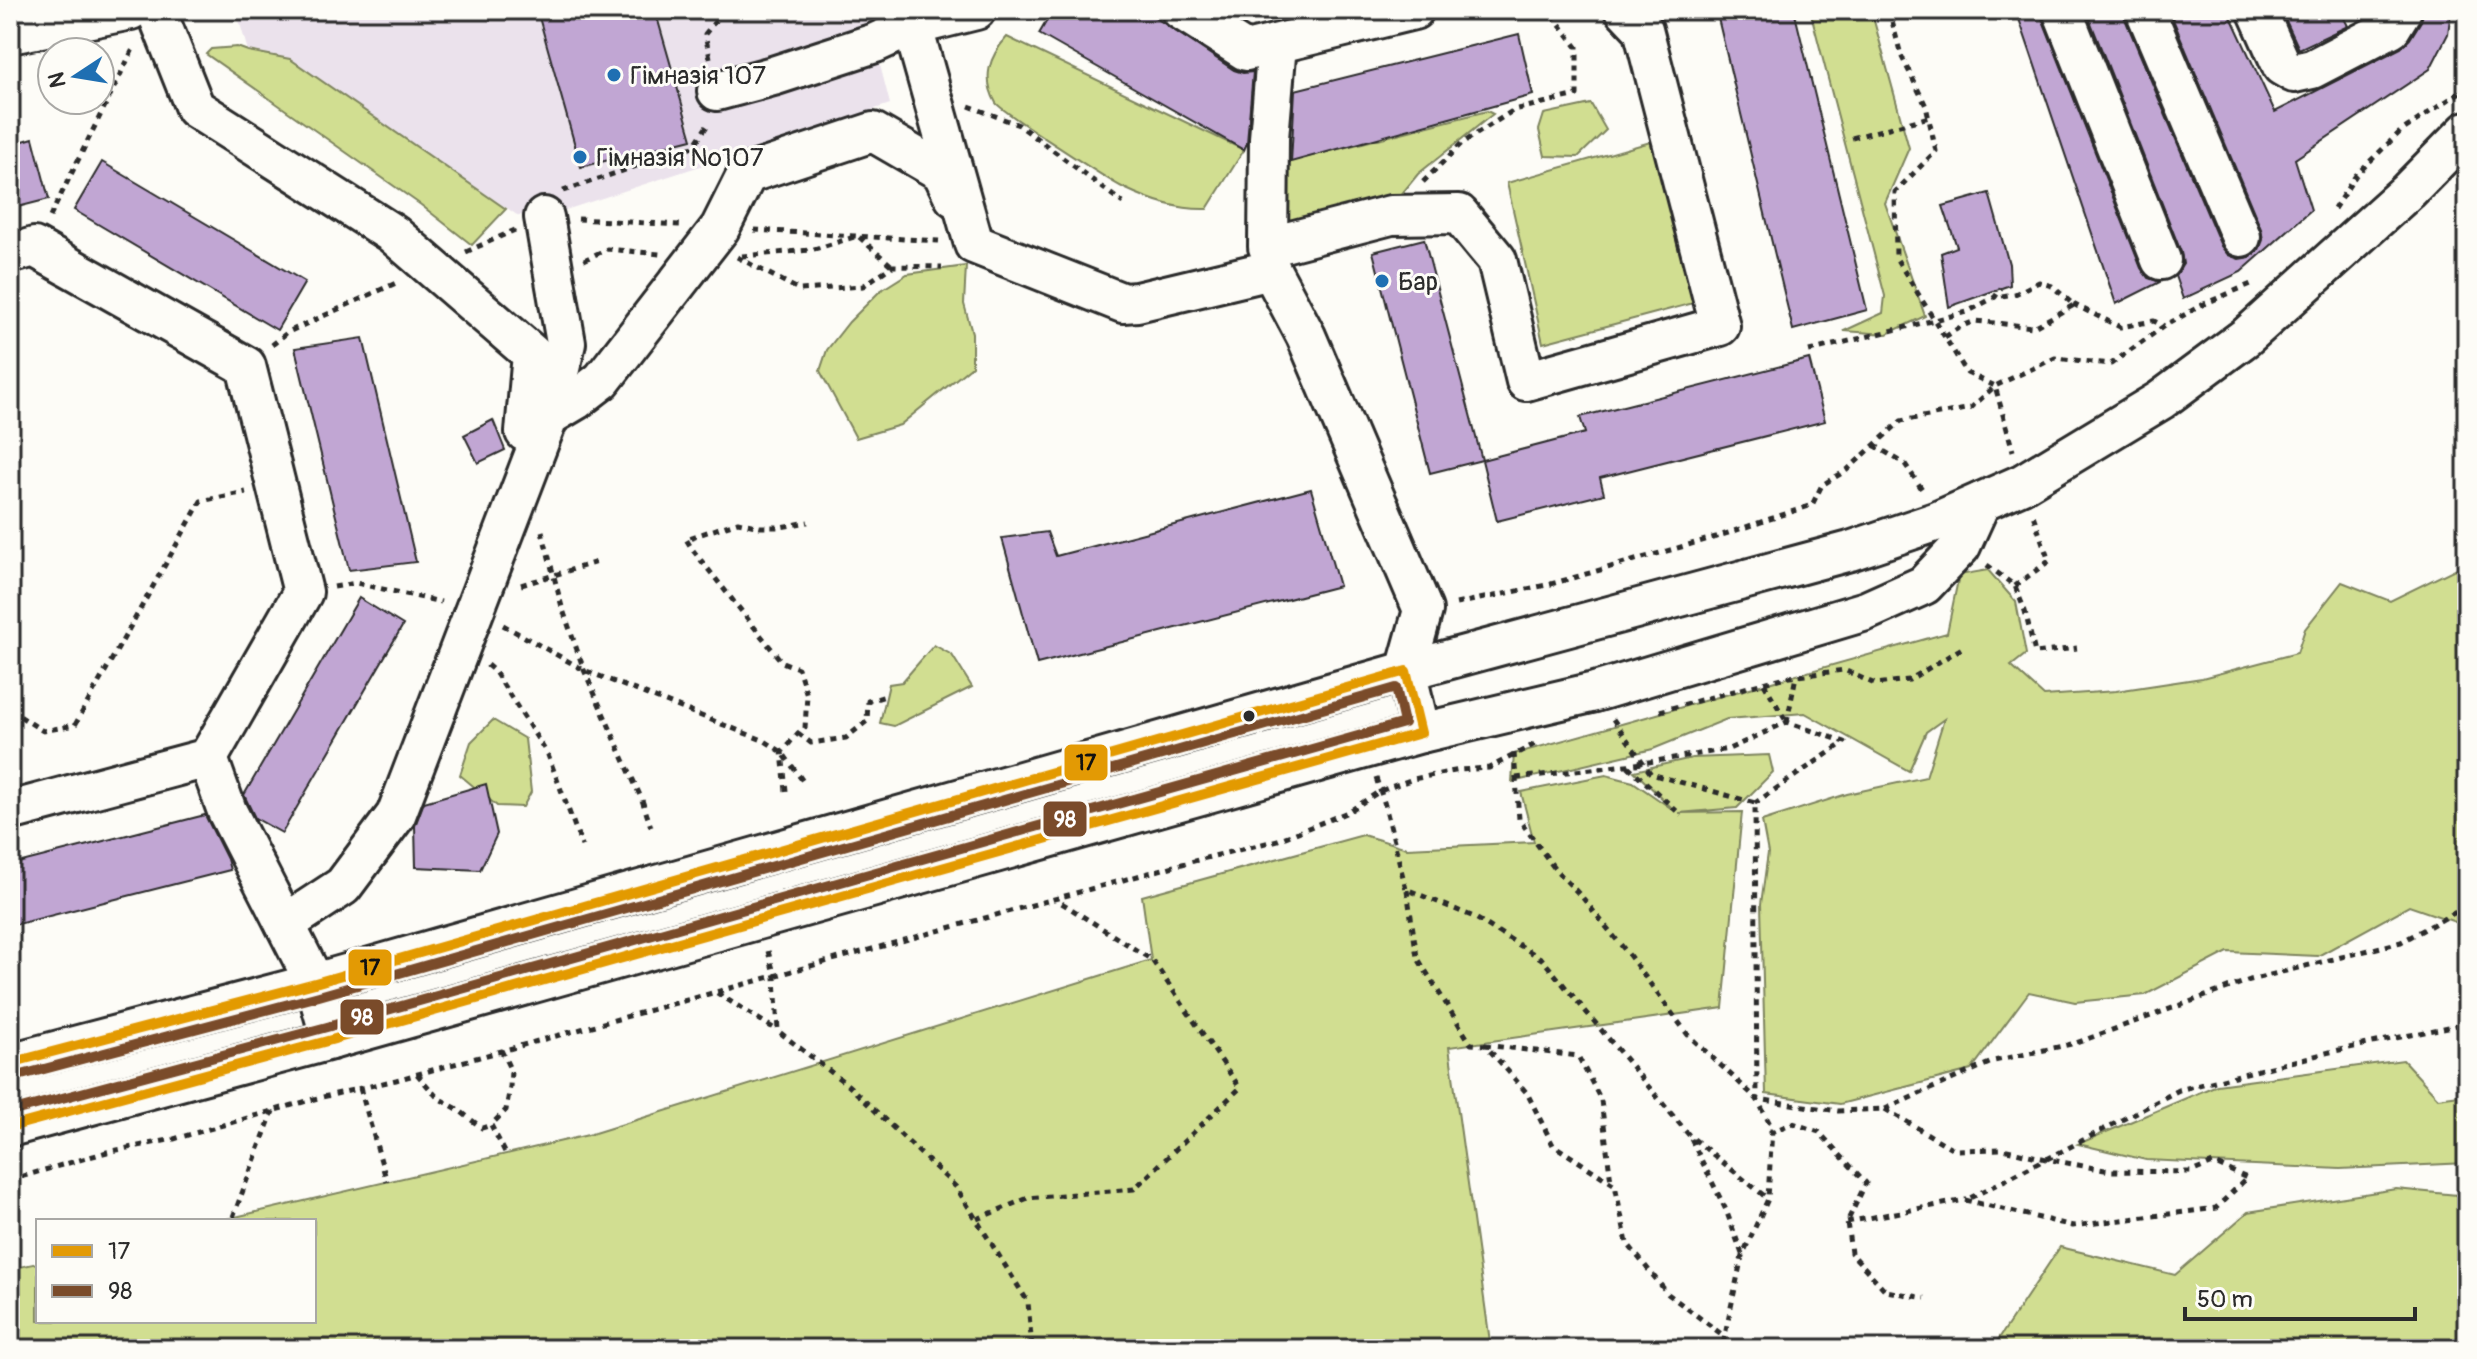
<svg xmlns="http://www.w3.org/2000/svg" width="2477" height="1359" font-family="Pangolin,sans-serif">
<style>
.built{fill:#ebe2ec}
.green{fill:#d1de91;stroke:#7e845e;stroke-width:2}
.building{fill:#c1a6d3;stroke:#2b2b2b;stroke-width:2}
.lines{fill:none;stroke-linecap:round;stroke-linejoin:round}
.minor-casing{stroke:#2b2b2b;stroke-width:44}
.path{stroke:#2b2b2b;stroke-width:5;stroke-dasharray:6 6;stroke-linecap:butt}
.minor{stroke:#fdfcf7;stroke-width:38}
.bus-1-casing{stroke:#fdfcf7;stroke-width:16}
.bus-2-casing{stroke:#fdfcf7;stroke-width:16}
.bus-1{stroke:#e39a04;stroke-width:10}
.bus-2{stroke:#7a4b2a;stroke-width:10}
.poi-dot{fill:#1f6fb2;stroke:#fdfcf7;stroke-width:3}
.bus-dot{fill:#2b2b2b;stroke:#fdfcf7;stroke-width:3}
.labels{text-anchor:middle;stroke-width:6;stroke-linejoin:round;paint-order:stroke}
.poi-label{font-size:26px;fill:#2b2b2b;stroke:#fdfcf7;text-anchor:start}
.line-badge{stroke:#fdfcf7;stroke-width:3}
.badge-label{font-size:22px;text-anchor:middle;font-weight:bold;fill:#fff}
.pale-badge-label{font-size:22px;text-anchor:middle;font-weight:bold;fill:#111}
</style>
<rect width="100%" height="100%" fill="#fdfcf7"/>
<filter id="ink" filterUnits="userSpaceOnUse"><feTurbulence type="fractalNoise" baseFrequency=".0125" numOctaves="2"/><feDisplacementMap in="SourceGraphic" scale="16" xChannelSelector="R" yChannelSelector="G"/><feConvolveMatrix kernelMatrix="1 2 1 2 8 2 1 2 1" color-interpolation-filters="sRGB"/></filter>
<g filter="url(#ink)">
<!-- built -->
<path class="built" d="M 236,10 L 866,10 L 890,104 L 544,217 L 517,215 L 290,59 L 248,51 Z"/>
<!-- green -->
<g class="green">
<path d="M 1810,10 L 1871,10 L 1909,148 L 1885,203 L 1925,316 L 1887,334 L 1844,331 L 1883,313 L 1885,296 Z"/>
<path d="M 1007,37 L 1244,150 L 1207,209 C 1180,210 1149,200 1124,188 C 1111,182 1000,110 996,103 C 982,78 989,57 1007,37 Z"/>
<path d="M 237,47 L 248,51 L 290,59 L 506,209 L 472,245 L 421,205 L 206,54 L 211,49 Z"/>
<path d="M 1591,104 L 1606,130 L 1578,157 L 1545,156 L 1539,130 L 1544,114 Z"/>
<path d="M 1487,111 L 1493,114 L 1418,174 L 1400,196 L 1275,231 L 1284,163 Z"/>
<path d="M 1661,139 L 1701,301 L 1543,343 L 1507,183 Z"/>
<path d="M 966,266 L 964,304 L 972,333 L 972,366 L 900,425 L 856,438 L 820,371 L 827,350 L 849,322 L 880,291 L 907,274 Z"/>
<path d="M 2467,563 L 2467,926 L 2409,906 L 2318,956 L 2228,952 L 2145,995 L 2075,1002 L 2029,992 L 1971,1070 L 1840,1104 L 1766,1094 L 1761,904 L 1768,853 L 1762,821 L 1847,794 L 1926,777 L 1944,719 L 1926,732 L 1909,771 L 1805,713 L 1727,719 L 1653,749 L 1512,782 L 1514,754 L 1947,633 L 1959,575 L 1988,570 L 2016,602 L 2026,654 L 2011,666 L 2044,696 L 2116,691 L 2202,678 L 2297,653 L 2305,629 L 2342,582 L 2390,601 Z"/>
<path d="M 934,645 L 952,655 L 972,687 L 894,726 L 880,723 L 889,684 L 902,682 Z"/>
<path d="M 493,720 L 525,739 L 531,792 L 523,807 L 497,806 L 460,775 L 471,742 Z"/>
<path d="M 1769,755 L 1773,772 L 1737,808 L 1679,813 L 1742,812 L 1723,1008 L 1449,1047 L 1491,1349 L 10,1349 L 10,1269 L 38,1263 L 38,1321 L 314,1321 L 314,1221 L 218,1221 L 588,1135 L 1151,960 L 1142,896 L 1363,835 L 1407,848 L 1534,842 L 1521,792 L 1606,775 L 1633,782 L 1675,811 L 1634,771 L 1692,758 Z"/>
<path d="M 2403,1060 L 2438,1098 L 2467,1094 L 2467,1163 L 2340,1169 L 2146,1160 L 2078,1144 L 2217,1085 Z"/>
<path d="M 2396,1189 L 2467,1196 L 2467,1347 L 2462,1349 L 1992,1349 L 2060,1247 L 2175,1275 L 2248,1212 Z"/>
<path d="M 1735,1341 L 1735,1349 L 1662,1349 Z"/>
</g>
<!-- building -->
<g class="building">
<path d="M 537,10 L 655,10 L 692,139 L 581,167 Z"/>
<path d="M 1053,10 L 1144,10 L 1234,70 L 1243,73 L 1253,72 L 1247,143 L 1244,150 L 1039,34 Z"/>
<path d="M 1716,10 L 1794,10 L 1867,310 L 1793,330 Z"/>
<path d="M 2016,10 L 2040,10 L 2042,18 L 2141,268 L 2148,278 L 2160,282 L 2116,304 Z"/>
<path d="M 2086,10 L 2123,10 L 2125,19 L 2221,246 L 2228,255 L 2239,259 L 2250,257 L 2259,250 L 2263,240 L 2261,229 L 2169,10 L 2228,10 L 2275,112 L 2401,48 L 2410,39 L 2421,21 L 2424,10 L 2451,10 L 2448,34 L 2430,69 L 2295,159 L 2311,210 L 2241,272 L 2183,299 L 2175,276 L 2183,264 L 2181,252 Z"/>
<path d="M 2281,10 L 2340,10 L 2348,26 L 2299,49 Z"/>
<path d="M 1519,34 L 1533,95 L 1291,162 L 1295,90 Z"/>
<path d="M 33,138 L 49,199 L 10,209 L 10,145 Z"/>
<path d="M 102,162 L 305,282 L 277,330 L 74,210 Z"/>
<path d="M 1989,193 L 2009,264 L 2010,285 L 1949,307 L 1941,253 L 1957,247 L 1943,206 Z"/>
<path d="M 1424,239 L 1482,460 L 1430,473 L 1373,252 Z"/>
<path d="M 363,338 L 416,562 L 349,570 L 295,348 Z"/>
<path d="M 1809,359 L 1825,421 L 1600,478 L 1604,494 L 1497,521 L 1482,460 L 1585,433 L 1580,417 Z"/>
<path d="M 493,420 L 505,450 L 478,463 L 464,435 Z"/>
<path d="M 1311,489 L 1339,586 L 1037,664 L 1002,538 L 1047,532 L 1056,556 Z"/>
<path d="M 359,598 L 403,625 L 282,833 L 255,818 L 244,795 Z"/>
<path d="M 486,784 L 497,834 L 480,870 L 416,867 L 415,826 L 424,802 Z"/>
<path d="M 205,815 L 227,859 L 230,870 L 10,926 L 10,865 Z"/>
</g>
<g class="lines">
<defs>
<g id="minor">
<path d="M 156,10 L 195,108 L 393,234 L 532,354 L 525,432"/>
<path d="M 908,10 L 974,244 L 1123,303 L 1137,302 L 1271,270 L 1306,336 L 1423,610 L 1406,671 L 1421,733"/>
<path d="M 1181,10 L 1246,51 L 1414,10"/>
<path d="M 2062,10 L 2161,260"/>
<path d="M 2145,10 L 2241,237"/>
<path d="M 2257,10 L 2282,66 L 2294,73 L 2312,69 L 2391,28 L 2402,10"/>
<path d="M 10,34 L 131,10"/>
<path d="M 1277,44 L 1269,138 L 1268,247 L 1391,215 L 1459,214 L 1497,260 L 1526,381 L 1720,326 L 1643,29 L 1625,10"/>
<path d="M 717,91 L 773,76 L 875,43 L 912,26 L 976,10"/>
<path d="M 10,254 L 34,247 L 246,366 L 303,592 L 208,758"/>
<path d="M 549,416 L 576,400 L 602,380 L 720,228 L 747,174 L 873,132 L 942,172 L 954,197"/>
<path d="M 10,811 L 208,758 L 227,811 L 315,983 L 331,1040"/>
<path d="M 285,924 L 343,886 L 396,815 L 549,416 L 566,343 L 544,217"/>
<path d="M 10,1063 L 315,983 L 1406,671 L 1850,551 L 1938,521 L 2022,484 L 2161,400 L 2246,337 L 2408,191 L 2467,131"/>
<path d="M 10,1127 L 331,1040 L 1421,733 L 1595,692 L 1866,611 L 1924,585 L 1961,546 L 1981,502"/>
</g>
</defs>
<!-- minor casing -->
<use href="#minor" class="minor-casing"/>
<!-- path -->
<g class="path">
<path d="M 1889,10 L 1901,55 L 1926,106 L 1936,151 L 1895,192 L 1896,258 L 1967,373 L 1995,386 L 2013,451"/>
<path d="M 710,58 L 705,34 L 724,10"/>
<path d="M 969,106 L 1019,125 L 1123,203"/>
<path d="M 1852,138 L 1929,117"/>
<path d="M 1423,182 L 1461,144 L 1514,110 L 1577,95 L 1577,47 L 1549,10 L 1527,14"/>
<path d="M 563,191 L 693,147 L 709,123"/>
<path d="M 2334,209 L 2356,175 L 2400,132 L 2460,92 L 2467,72"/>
<path d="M 50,217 L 134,47"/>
<path d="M 578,219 L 680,225"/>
<path d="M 754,230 L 939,241"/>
<path d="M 466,252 L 515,230"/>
<path d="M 742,256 L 811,250 L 858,236 L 892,266"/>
<path d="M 737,257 L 800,290 L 863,286 L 892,266 L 942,267"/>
<path d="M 584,260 L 607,249 L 660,254"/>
<path d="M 2073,304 L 2120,327 L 2154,321 L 2164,326"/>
<path d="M 1945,337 L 1960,327 L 1975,321 L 2034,327 L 2074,305 L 2052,286 L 2039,282 L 2015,294 L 1995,297"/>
<path d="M 272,345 L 288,332 L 398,282"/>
<path d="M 1809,351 L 1967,312 L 1995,297 L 2001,288"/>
<path d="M 1874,445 L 1905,464 L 1924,492"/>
<path d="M 542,531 L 562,607 L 584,670 L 642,800 L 651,827"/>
<path d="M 1987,565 L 2015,586 L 2025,611 L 2035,653 L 2077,648"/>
<path d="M 521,585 L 600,561"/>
<path d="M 2015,586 L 2049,561 L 2033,515"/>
<path d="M 334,587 L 356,583 L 441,602"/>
<path d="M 1456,604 L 1551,584 L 1716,537 L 1812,505 L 1822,485 L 1847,470 L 1901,421 L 1971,408 L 1995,386 L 2055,358 L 2111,364 L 2164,326 L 2204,304 L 2251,284"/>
<path d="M 503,625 L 584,670 L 765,741 L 782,752 L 805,784"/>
<path d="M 487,665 L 495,672 L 548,755 L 582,846"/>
<path d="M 1764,683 L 1786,721"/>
<path d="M 10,710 L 43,731 L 75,725 L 201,501 L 246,492"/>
<path d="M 1660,711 L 1782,678 L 1844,670 L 1875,684 L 1909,680 L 1962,648"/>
<path d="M 1613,719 L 1651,774 L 1755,803 L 1757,1099 L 1772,1128 L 1768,1199 L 1742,1256 L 1722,1349"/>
<path d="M 1787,722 L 1796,676"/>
<path d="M 798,733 L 811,743 L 846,738 L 867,721 L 868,701 L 886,696"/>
<path d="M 1514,753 L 1519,819 L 1555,869 L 1582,897 L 1629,955 L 1688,1035 L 1757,1099 L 1838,1111 L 1885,1109 L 1994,1061 L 2076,1043 L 2250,980 L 2401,942 L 2467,906"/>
<path d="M 1628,766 L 1681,815"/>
<path d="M 1376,778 L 1385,805 L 1406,889 L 1474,917 L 1542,959 L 1689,1135 L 1767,1198"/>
<path d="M 1516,778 L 1643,763 L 1729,749 L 1787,722 L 1845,742 L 1755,803"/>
<path d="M 786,791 L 782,752 L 798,733 L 805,728 L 807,695 L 798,668 L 782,662 L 692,549 L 686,539 L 738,522 L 760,527 L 781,527 L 808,522"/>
<path d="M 1407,890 L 1417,957 L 1471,1044 L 1485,1045 L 1527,1093 L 1553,1145 L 1615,1185 L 1627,1243 L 1668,1294 L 1724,1336"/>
<path d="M 768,951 L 775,977 L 778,1031 L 849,1086 L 956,1187 L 1028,1302 L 1032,1349"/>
<path d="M 717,993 L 778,1031"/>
<path d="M 1485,1045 L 1578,1056 L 1601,1100 L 1611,1182"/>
<path d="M 501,1050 L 511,1071 L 510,1087 L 506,1110 L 491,1125 L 506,1154"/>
<path d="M 417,1074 L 438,1098 L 456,1108 L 482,1128 L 491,1125"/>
<path d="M 360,1088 L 387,1182"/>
<path d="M 1885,1109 L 1955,1150 L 2003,1149 L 2046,1159 L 1966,1200"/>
<path d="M 1771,1130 L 1771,1132 L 1793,1123 L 1819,1132 L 1866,1183 L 1847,1222 L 1851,1253 L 1886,1291 L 1925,1298"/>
<path d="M 1691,1139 L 1726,1210 L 1742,1254"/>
<path d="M 2047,1159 L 2179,1090 L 2330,1052 L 2467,1023"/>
<path d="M 10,1180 L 107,1152 L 174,1139 L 314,1099 L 396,1080 L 1174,866 L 1278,840 L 1348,812 L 1380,791 L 1413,779 L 1460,770 L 1489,768 L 1535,744"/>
<path d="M 233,1217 L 273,1111"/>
<path d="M 977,1219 L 1028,1198 L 1134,1189 L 1240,1088 L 1152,960 L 1057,900"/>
<path d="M 1847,1222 L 1965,1200 L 2073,1226 L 2216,1208 L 2247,1178 L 2213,1163 L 2191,1172 L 2110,1171 L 2046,1159"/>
</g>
<!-- minor -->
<use href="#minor" class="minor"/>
<defs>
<path id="bus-1" d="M 10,1063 L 315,983 L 1406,671 L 1421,733 L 331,1040 L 10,1127"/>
<path id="bus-2" d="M 10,1112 L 327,1027 L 1404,723 L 1396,688 L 319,996 L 14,1077"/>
</defs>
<!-- bus-1 casing -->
<use href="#bus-1" class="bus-1-casing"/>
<!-- bus-2 casing -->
<use href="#bus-2" class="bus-2-casing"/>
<!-- bus-1 -->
<use href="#bus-1" class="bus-1"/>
<!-- bus-2 -->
<use href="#bus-2" class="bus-2"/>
</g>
</g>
<!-- markers -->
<g class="poi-dot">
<circle cx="614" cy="75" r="8"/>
<circle cx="580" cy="157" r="8"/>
<circle cx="1382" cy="281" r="8"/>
</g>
<circle class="bus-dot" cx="1249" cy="716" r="7"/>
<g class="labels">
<!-- poi labels -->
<g class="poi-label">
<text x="630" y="84">Гімназія 107</text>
<text x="596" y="166">Гімназія №107</text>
<text x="1398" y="290">Бар</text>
</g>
</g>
<g class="line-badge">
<rect x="1063" y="743" width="46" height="39" rx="8" fill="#e39a04"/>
<rect x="1042" y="800" width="46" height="38" rx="8" fill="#7a4b2a"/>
<rect x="347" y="948" width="46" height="39" rx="8" fill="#e39a04"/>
<rect x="339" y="998" width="46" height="38" rx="8" fill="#7a4b2a"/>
</g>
<g class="badge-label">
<text x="1065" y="827">98</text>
<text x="362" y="1025">98</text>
</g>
<g class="pale-badge-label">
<text x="1086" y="770">17</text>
<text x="370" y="975">17</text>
</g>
<!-- margin -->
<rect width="2477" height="1359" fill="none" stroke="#fdfcf7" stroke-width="40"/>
<rect x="20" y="20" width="2437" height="1319" fill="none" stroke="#2b2b2b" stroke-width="3" filter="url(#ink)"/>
<!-- legend -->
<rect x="36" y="1219" width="280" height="104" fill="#fdfcf7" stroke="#a9a8a5" stroke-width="2"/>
<rect x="52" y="1245" width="40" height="12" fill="#e39a04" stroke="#a9a8a5" stroke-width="2"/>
<text x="108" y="1259" font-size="24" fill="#2b2b2b">17</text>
<rect x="52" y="1285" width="40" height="12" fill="#7a4b2a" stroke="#a9a8a5" stroke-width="2"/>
<text x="108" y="1299" font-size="24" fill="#2b2b2b">98</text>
<!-- north arrow -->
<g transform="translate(76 76) rotate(258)"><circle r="38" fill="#fdfcf7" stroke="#a9a8a5" stroke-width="2"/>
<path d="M0-6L14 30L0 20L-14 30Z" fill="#1f6fb2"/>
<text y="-12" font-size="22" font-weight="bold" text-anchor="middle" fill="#2b2b2b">N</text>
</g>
<!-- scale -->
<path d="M2185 1307v12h230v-12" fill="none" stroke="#2b2b2b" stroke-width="4"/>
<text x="2197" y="1307" font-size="24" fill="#2b2b2b" stroke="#fdfcf7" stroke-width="6" paint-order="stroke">50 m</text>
</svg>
